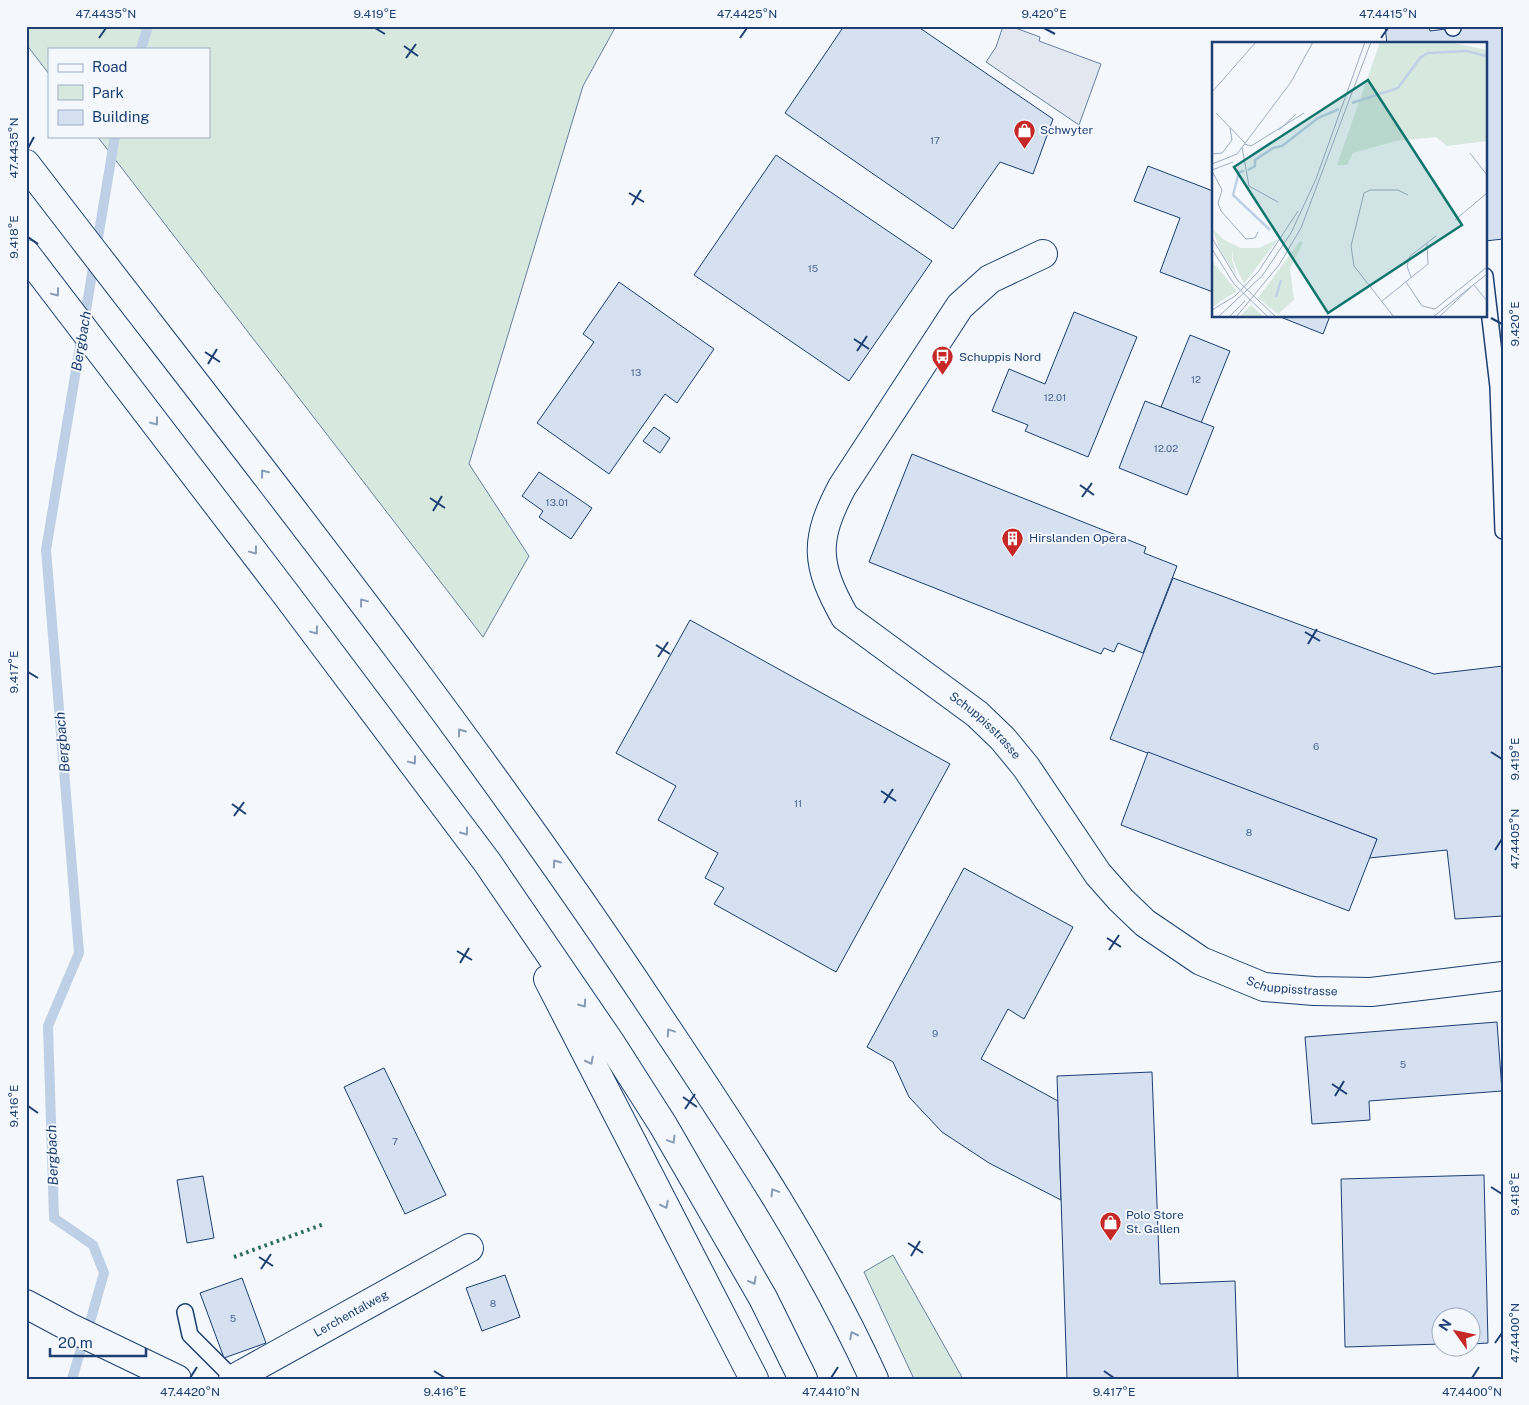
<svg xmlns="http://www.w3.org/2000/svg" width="1529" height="1405" font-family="'Public Sans',sans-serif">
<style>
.green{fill:#d7e8df;stroke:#687fa3}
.parking{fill:#e3e8f0;stroke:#687fa3}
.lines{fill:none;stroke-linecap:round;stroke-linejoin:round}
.stream{stroke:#bed0e5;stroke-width:10}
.building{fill:#d5e0f0;stroke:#1d3f73}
.lane-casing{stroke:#1d3f73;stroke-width:18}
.street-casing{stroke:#1d3f73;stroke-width:30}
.highway-casing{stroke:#1d3f73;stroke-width:30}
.lane{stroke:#f4f7fb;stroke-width:15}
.street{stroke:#f4f7fb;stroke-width:28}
.highway{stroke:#f4f7fb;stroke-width:28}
.hedge{stroke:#2c6c60;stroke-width:4;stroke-dasharray:2.5 4;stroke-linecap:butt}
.oneway{stroke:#889bb7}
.ticks{fill:none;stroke:#1d3f73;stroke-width:2}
.labels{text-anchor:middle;stroke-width:4;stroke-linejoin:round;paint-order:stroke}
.number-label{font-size:10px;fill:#4b6792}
.poi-label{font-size:12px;fill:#1d3f73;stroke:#f4f7fb;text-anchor:start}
.street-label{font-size:12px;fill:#1d3f73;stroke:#f4f7fb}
.water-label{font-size:14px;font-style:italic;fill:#1d3f73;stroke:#f4f7fb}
.inset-river{fill:none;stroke:#bed0e5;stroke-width:2.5}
.inset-road{fill:none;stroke:#9eadc5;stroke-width:1}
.view{fill:#0f766e;fill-opacity:0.15;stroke:#0f766e;stroke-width:2.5}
.inset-edge{fill:none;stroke:#1d3f73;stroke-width:2.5}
.neatline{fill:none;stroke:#1d3f73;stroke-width:2}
.ticks-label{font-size:12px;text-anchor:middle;fill:#1d3f73}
</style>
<rect width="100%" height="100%" fill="#f4f7fb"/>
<!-- green -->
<g class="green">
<path d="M 26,26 L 616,26 L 583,86 L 469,464 L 529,556 L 483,637 L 97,136 L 209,136 L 209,49 L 49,49 L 49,74 L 26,44 Z"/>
<path d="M 893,1255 L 963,1379 L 914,1379 L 864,1272 Z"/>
</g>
<!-- parking -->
<path class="parking" d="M 1003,26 L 1010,26 L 1040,37 L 1039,41 L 1101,64 L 1079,125 L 986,62 L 996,47 Z"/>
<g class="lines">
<!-- stream -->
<g class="stream">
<path d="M 141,49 L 148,26"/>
<path d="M 90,1322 L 104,1273 L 93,1245 L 54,1218 L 48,1026 L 79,953 L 46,550 L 115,136"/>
<path d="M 72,1379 L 81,1349"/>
</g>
</g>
<!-- building -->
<g class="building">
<path d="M 844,26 L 917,26 L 1053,119 L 1033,174 L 1000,162 L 953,229 L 785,113 Z"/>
<path d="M 1385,26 L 1429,26 L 1430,31 L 1469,26 L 1503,26 L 1503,239 L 1485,241 L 1485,44 L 1387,44 Z"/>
<path d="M 776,155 L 932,261 L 849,381 L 694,275 Z"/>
<path d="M 1148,166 L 1213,191 L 1213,292 L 1160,272 L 1180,218 L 1134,201 Z"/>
<path d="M 619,282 L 714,349 L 677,403 L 665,394 L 609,474 L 537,423 L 594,342 L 583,334 Z"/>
<path d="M 1074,312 L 1137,337 L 1088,457 L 1025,431 L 1028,425 L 992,411 L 1009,369 L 1045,384 Z"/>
<path d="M 1278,316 L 1330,316 L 1323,334 Z"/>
<path d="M 1190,335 L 1230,351 L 1201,423 L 1161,407 Z"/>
<path d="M 1145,401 L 1214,427 L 1187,495 L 1119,468 Z"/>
<path d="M 654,427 L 670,438 L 660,453 L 643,441 Z"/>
<path d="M 912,454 L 1146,547 L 1144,553 L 1177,566 L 1143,653 L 1118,643 L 1114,652 L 1104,648 L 1101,654 L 869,562 Z"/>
<path d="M 539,472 L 592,508 L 571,539 L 539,517 L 543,511 L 522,496 Z"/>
<path d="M 1173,578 L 1434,674 L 1503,666 L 1503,916 L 1455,919 L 1447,850 L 1369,858 L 1377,839 L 1110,739 Z"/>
<path d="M 690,620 L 950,764 L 836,972 L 714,904 L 724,888 L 705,878 L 718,853 L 658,820 L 676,786 L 616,753 Z"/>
<path d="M 1148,752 L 1377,839 L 1349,911 L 1121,825 Z"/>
<path d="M 964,868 L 1073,927 L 1024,1019 L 1008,1009 L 981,1059 L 1058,1101 L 1061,1200 L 989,1163 L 942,1132 L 909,1097 L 893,1062 L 867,1047 Z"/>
<path d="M 1497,1022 L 1502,1091 L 1369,1101 L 1370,1120 L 1312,1124 L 1305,1037 Z"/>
<path d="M 384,1068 L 446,1195 L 405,1214 L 344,1087 Z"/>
<path d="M 1152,1072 L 1160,1284 L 1235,1281 L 1238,1379 L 1067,1379 L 1057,1076 Z"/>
<path d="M 1484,1175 L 1488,1343 L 1472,1344 L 1472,1318 L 1442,1318 L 1442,1344 L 1345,1347 L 1341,1179 Z"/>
<path d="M 203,1176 L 214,1238 L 187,1243 L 177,1180 Z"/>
<path d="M 505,1275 L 520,1317 L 482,1331 L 466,1288 Z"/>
<path d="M 242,1278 L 266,1343 L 224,1358 L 200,1293 Z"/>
</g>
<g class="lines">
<defs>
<g id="lane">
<path d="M 1453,26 L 1453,28"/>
<path d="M 1485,276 L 1498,387 L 1503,531"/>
<path d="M 185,1312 L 190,1335 L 233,1378"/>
</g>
<g id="street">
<path id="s1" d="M 1043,254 L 990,279 L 960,306 L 842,487 C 814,540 815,564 845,617 L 977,714 L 1003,739 L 1026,767 L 1098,874 L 1121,900 L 1145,923 L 1201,961 L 1264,987 L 1314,991 L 1371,992 L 1503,976"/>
<path d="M 26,1304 L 69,1327 L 177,1379"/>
<path id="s2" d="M 233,1379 L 469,1248"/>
</g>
<g id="highway">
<path d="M 26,164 C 239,442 459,715 653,1008 C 733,1128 814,1247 874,1379"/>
<path d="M 26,254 L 285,593 L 487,862 L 612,1045 L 663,1125 L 763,1298 L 803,1379"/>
<path d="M 548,979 L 754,1379"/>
</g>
</defs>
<!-- lane casing -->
<use href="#lane" class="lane-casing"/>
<!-- street casing -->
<use href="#street" class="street-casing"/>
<!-- highway casing -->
<use href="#highway" class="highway-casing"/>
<!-- lane -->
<use href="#lane" class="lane"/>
<!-- street -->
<use href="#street" class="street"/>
<!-- highway -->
<use href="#highway" class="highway"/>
<!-- hedge -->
<path class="hedge" d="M 234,1257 L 324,1224"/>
</g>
<!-- one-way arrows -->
<defs><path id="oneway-chevron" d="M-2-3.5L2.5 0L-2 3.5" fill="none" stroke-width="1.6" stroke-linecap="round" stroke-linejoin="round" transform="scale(1.25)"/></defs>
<g class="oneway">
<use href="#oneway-chevron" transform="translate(56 293) rotate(53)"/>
<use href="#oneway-chevron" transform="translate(155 422) rotate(53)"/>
<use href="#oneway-chevron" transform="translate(264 473) rotate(-128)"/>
<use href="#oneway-chevron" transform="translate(254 551) rotate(53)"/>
<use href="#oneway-chevron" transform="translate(363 602) rotate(-127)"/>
<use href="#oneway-chevron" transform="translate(315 631) rotate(53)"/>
<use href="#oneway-chevron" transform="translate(461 732) rotate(-126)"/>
<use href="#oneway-chevron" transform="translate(413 761) rotate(53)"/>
<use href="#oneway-chevron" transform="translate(465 832) rotate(54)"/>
<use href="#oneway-chevron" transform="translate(556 863) rotate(-125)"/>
<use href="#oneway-chevron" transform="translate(583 1004) rotate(55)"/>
<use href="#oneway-chevron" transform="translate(670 1032) rotate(-124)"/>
<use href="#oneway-chevron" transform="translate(590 1061) rotate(63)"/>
<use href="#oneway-chevron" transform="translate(672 1140) rotate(59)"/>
<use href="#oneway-chevron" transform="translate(774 1192) rotate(-121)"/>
<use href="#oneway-chevron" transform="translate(665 1205) rotate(63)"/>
<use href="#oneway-chevron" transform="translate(753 1281) rotate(61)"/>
<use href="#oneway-chevron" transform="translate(853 1335) rotate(-117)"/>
</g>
<!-- ticks -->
<path class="ticks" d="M 375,28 L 385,34M 1044,28 L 1055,34M 99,38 L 106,28M 740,38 L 747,28M 1381,38 L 1388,28M 404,46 L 418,56M 406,58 L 416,44M 28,148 L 34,137M 629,193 L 644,202M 632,205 L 641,190M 28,237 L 38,244M 1491,318 L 1502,324M 854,339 L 869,349M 857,351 L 867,336M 205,352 L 220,362M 208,364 L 217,349M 1080,485 L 1094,495M 1082,497 L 1092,483M 430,498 L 445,508M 433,511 L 442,496M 1305,632 L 1320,641M 1308,644 L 1317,629M 656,645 L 670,654M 658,657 L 668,642M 28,672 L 38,678M 1491,752 L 1502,759M 881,791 L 896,801M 884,803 L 893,789M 232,804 L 246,814M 234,816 L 244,802M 1495,850 L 1502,839M 1107,938 L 1121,947M 1109,950 L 1119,935M 457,951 L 472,960M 460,963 L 469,948M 1332,1084 L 1347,1094M 1335,1096 L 1344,1081M 683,1097 L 697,1107M 28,1106 L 38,1113M 685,1109 L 695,1094M 1491,1187 L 1502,1194M 908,1243 L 923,1253M 911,1256 L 920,1241M 259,1257 L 273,1266M 261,1269 L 271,1254M 1495,1343 L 1502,1333M 434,1371 L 445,1378M 1104,1371 L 1114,1378M 190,1378 L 197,1367M 831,1378 L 838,1367M 1472,1378 L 1479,1367"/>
<!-- icons -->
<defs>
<symbol id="shop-pin" viewBox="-11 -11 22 30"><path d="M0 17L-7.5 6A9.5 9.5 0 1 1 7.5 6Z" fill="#c62828" stroke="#f4f7fb"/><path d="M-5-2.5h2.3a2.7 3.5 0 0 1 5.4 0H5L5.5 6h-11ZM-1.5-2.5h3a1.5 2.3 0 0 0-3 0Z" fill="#fff"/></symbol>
<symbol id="bus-pin" viewBox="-11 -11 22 30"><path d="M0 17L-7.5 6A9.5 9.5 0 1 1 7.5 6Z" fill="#c62828" stroke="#f4f7fb"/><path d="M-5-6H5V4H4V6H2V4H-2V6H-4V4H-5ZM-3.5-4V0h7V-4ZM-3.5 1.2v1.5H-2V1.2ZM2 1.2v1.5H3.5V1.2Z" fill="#fff"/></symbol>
<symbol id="building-pin" viewBox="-11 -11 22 30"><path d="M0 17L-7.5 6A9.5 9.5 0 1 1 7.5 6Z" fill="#c62828" stroke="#f4f7fb"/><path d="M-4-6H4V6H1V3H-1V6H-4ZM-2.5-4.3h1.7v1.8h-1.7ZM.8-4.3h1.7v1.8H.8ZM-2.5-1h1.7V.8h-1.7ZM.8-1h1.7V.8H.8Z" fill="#fff"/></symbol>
</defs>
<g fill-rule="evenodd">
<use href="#shop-pin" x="1012" y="118" width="25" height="34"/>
<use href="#bus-pin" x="930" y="344" width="25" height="34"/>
<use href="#building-pin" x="1000" y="526" width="25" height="34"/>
<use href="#shop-pin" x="1098" y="1210" width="25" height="34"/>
</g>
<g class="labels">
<!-- number labels -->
<g class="number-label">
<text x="935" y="144">17</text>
<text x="813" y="272">15</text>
<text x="636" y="376">13</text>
<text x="1196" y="383">12</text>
<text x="1055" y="401">12.01</text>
<text x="1166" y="452">12.02</text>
<text x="557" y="506">13.01</text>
<text x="1316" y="750">6</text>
<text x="798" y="807">11</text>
<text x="1249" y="836">8</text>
<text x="935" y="1037">9</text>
<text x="1403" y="1068">5</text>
<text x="395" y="1145">7</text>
<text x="493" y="1307">8</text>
<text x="233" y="1322">5</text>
</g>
<!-- poi labels -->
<g class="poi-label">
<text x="1040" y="134">Schwyter</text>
<text x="959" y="361">Schuppis Nord</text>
<text x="1029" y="542">Hirslanden Opera</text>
<text x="1126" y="1219">Polo Store<tspan x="1126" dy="14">St. Gallen</tspan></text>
</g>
<!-- street labels -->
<g class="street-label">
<text dy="4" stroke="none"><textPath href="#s1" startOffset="631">Schuppisstrasse</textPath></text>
<text dy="4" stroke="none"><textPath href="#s1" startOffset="1050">Schuppisstrasse</textPath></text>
<text dy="4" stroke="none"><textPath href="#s2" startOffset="135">Lerchentalweg</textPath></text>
</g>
<!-- water labels -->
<g class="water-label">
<text transform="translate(81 341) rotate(-80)" y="5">Bergbach</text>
<text transform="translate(62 742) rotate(-95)" y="5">Bergbach</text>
<text transform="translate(52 1155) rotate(-92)" y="5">Bergbach</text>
</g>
</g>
<!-- overview -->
<g transform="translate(1212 42)">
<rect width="275" height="275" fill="#f4f7fb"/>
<path d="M 168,0 L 236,0 L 275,8 L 275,99 L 235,104 L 224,95 L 184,99 L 141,111 L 135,123 L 125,123 ZM 0,186 L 12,198 L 29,206 L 47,206 L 66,197 L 32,242 L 21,218 L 21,205 L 20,218 L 25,234 L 8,208 ZM 88,199 L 91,201 L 78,227 L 82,258 L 66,272 L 46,256 ZM 0,219 L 25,249 L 0,265 ZM 39,263 L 52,275 L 27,275 Z" fill="#d7e8df"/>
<path class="inset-river" d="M 140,61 L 186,46 L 208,16 L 216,11 L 254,9 L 275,14M 36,128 L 43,124 L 43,118 L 61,106 L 70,104 L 106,76 L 127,67M 32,129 L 27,130 L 21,153 L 58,188M 64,255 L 69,238"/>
<path class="inset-road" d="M 0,50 L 44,0M 4,71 L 33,101M 67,88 L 84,72M 32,102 L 39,104 L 92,71M 30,105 L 37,144 L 66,160M 258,111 L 275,133M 0,112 L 10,111 L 20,98 L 18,86M 0,122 L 25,112 L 79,40 L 101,0M 0,128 L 21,120M 0,129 L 10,148 L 6,161 L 9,169 L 34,197 L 43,196 L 46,190M 243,178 L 275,151M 0,196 L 26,239 L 64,275M 0,207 L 22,242 L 56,275M 199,235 L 195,224 L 198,214 L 224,194M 194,240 L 210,264 L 223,267 L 275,225M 262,243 L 275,259M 170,259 L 216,222 L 215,202M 0,268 L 23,254 L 46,230 L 86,169M 6,275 L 50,234 L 79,191 L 104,137 L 153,0M 17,275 L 33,259M 24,275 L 67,223 L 89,186 L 159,0M 182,275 L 142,224 L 139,204 L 152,151 L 158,148 L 186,148 L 196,153M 221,275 L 275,232M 227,275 L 260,244"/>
<path class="view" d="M 156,38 L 250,183 L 116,271 L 22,125 Z"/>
<rect width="275" height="275" class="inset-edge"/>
</g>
<!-- border -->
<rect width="1529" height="1405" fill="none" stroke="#f4f7fb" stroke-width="55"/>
<!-- legend -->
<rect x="48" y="48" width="162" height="90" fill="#f4f7fb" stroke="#9eadc5"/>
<rect x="58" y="64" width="25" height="8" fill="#f4f7fb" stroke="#9eadc5"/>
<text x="92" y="72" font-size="15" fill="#1d3f73">Road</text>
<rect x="58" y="85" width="25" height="15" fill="#d7e8df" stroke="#9eadc5"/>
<text x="92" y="98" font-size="15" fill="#1d3f73">Park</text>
<rect x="58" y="110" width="25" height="15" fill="#d5e0f0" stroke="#9eadc5"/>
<text x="92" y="122" font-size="15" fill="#1d3f73">Building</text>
<!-- north arrow -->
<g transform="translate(1456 1332) rotate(303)"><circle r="24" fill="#f4f7fb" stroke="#9eadc5"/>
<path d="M0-4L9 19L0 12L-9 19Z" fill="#c62828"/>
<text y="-8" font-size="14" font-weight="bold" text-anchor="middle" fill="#1d3f73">N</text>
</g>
<!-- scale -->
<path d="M50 1348v8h96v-8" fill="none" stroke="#1d3f73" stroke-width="2.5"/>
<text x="58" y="1348" font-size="15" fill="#1d3f73" stroke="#f4f7fb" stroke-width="4" paint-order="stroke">20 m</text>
<rect x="28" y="28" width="1474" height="1350" class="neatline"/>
<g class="ticks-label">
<text x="106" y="18">47.4435°N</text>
<text x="375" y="18">9.419°E</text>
<text x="747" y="18">47.4425°N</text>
<text x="1044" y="18">9.420°E</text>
<text x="1388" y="18">47.4415°N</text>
<text transform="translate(14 148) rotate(-90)" y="4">47.4435°N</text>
<text transform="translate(14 237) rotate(-90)" y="4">9.418°E</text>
<text transform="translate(1515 324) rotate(-90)" y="4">9.420°E</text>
<text transform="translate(14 672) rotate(-90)" y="4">9.417°E</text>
<text transform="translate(1515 759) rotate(-90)" y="4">9.419°E</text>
<text transform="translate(1515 839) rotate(-90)" y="4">47.4405°N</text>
<text transform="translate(14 1106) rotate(-90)" y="4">9.416°E</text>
<text transform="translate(1515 1194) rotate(-90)" y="4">9.418°E</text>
<text transform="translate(1515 1333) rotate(-90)" y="4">47.4400°N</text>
<text x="190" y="1396">47.4420°N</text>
<text x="445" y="1396">9.416°E</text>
<text x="831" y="1396">47.4410°N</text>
<text x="1114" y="1396">9.417°E</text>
<text x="1472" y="1396">47.4400°N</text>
</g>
</svg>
